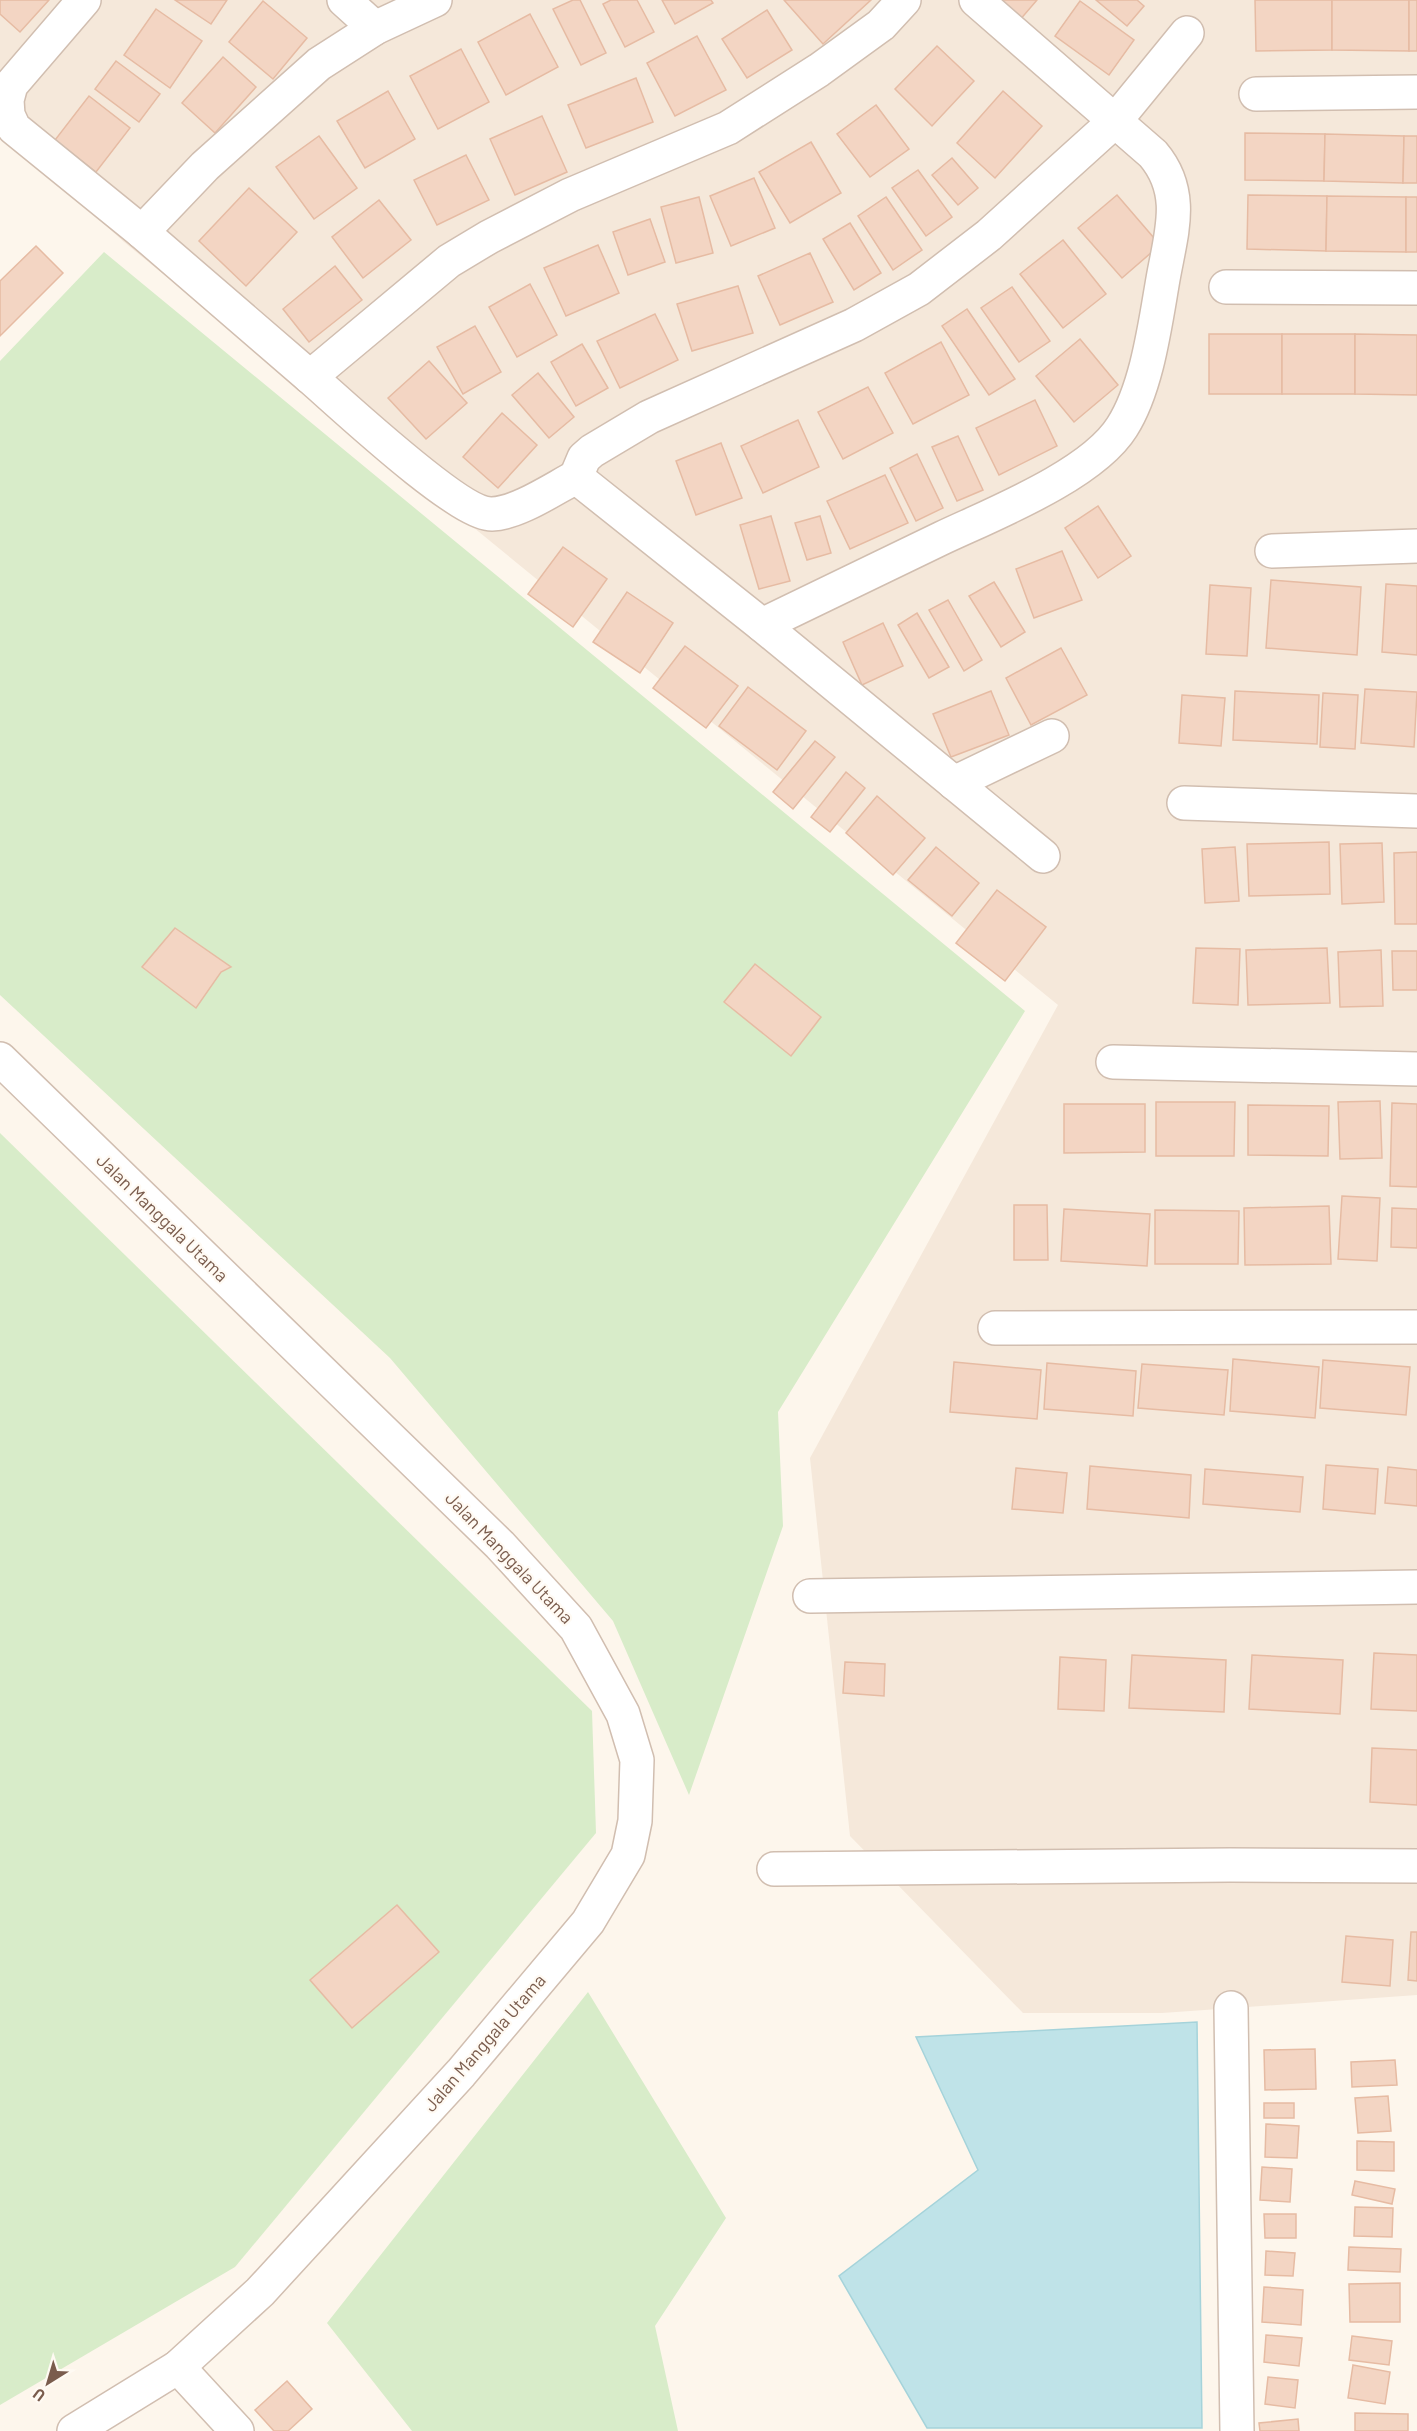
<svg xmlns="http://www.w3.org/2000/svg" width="1417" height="2431" font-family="Barlow,sans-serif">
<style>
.residential{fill:#f5e8da}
.green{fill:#d8ecc9}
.water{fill:#bfe3e8;stroke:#a5d3da;stroke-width:1.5}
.building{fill:#f3d5c3;stroke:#e6bba3;stroke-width:1.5}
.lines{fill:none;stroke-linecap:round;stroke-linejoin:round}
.street-casing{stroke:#d1beb0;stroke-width:36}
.street{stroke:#fff;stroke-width:33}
.labels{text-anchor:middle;stroke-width:4.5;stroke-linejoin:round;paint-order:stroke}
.street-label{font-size:18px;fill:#7a5c4d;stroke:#fffaf3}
</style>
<rect width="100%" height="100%" fill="#fdf6ec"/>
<!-- residential -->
<path class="residential" d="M 0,0 L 1417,0 L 1417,1995 L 1162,2013 L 1023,2013 L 850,1836 L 810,1458 L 1058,1005 L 124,242 L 7,136 L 0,125 Z"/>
<!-- green -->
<g class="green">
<path d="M 104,252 L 1025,1011 L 778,1412 L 783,1526 L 689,1795 L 613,1621 L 390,1358 L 0,995 L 0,361 Z"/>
<path d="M 0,1133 L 592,1711 L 596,1833 L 235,2267 L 0,2405 Z"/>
<path d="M 588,1992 L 726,2218 L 655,2326 L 678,2431 L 412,2431 L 327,2323 Z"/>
</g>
<!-- water -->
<path class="water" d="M 1197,2022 L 1202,2428 L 927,2428 L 839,2276 L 978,2170 L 916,2037 Z"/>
<!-- building -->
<g class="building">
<path d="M 0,0 L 49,0 L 20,32 L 0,14 Z"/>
<path d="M 175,0 L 227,0 L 211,24 Z"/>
<path d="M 573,0 L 580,0 L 606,53 L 581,65 L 553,9 Z"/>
<path d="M 611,0 L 637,0 L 654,32 L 625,47 L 603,4 Z"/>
<path d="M 662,0 L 711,0 L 713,3 L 675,24 Z"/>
<path d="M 784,0 L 871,0 L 823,44 Z"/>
<path d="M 995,0 L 1037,0 L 1019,21 Z"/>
<path d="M 1096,0 L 1137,0 L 1144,6 L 1127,26 Z"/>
<path d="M 1255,0 L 1332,0 L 1332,50 L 1256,51 Z"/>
<path d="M 1332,0 L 1409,0 L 1409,51 L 1332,50 Z"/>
<rect x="1409" y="0" width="8" height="51"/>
<path d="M 263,1 L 307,38 L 273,79 L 229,42 Z"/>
<path d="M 1080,1 L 1134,40 L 1109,75 L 1055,36 Z"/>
<path d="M 156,9 L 202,41 L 170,88 L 124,55 Z"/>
<path d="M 767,10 L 792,50 L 747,78 L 722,39 Z"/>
<path d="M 530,14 L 558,67 L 506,95 L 478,42 Z"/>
<path d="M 697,36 L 726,90 L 675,116 L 647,63 Z"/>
<path d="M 937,46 L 974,81 L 932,126 L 895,89 Z"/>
<path d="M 461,49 L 489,102 L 438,129 L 410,76 Z"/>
<path d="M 223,57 L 256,87 L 215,133 L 182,103 Z"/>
<path d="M 116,61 L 160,94 L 139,122 L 95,89 Z"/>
<path d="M 636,78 L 653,122 L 586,148 L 568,105 Z"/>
<path d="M 388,91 L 415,139 L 365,168 L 337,121 Z"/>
<path d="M 1003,91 L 1042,126 L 995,178 L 957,143 Z"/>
<path d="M 89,96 L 130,128 L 96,172 L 55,140 Z"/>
<path d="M 876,105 L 909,149 L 870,177 L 837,134 Z"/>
<path d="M 542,116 L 567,172 L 515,195 L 490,139 Z"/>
<path d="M 1245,133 L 1325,134 L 1324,181 L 1245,180 Z"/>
<path d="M 1325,134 L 1404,136 L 1403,183 L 1324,181 Z"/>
<path d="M 319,136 L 357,188 L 314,219 L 276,167 Z"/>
<path d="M 1404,136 L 1417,136 L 1417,183 L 1403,183 Z"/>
<path d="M 811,142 L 841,193 L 790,223 L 759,172 Z"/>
<path d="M 466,155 L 489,200 L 437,225 L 414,180 Z"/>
<path d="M 952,158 L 978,188 L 958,205 L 932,175 Z"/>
<path d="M 918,170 L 952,217 L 926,236 L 892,188 Z"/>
<path d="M 754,178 L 775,228 L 731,246 L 710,196 Z"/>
<path d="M 249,188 L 297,232 L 246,286 L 199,241 Z"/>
<path d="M 1117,195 L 1160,245 L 1122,278 L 1078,228 Z"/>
<path d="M 1248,195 L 1327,196 L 1326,251 L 1247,249 Z"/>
<path d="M 1327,196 L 1406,197 L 1406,252 L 1326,251 Z"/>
<path d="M 699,197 L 713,253 L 676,263 L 661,207 Z"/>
<path d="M 886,197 L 922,250 L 893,270 L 858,216 Z"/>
<rect x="1406" y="197" width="11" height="55"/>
<path d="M 379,200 L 411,240 L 363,278 L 332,237 Z"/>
<path d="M 650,219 L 665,262 L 628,275 L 613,232 Z"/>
<path d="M 850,223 L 881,273 L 854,290 L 823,239 Z"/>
<path d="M 1063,240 L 1106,294 L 1063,328 L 1020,274 Z"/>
<path d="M 598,245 L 619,293 L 566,316 L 544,268 Z"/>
<path d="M 36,246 L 63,273 L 0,336 L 0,281 Z"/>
<path d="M 810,253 L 833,302 L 780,325 L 758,276 Z"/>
<path d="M 335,266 L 362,300 L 309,342 L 283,309 Z"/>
<path d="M 530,284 L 557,335 L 517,357 L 489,307 Z"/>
<path d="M 738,286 L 753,333 L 692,351 L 677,304 Z"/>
<path d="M 1012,287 L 1050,341 L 1019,362 L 981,308 Z"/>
<path d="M 967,309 L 1015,379 L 989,395 L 942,326 Z"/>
<path d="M 655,314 L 678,360 L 620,388 L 597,341 Z"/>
<path d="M 475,326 L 501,372 L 463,394 L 437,347 Z"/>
<rect x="1209" y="334" width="73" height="60"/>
<rect x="1282" y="334" width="73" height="60"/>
<path d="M 1355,334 L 1417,335 L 1417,395 L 1355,394 Z"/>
<path d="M 1080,339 L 1118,385 L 1074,422 L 1036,376 Z"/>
<path d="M 941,342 L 969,395 L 913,424 L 885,373 Z"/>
<path d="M 582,344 L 608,388 L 576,406 L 551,362 Z"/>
<path d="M 429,361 L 467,403 L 426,439 L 388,398 Z"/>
<path d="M 538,373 L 574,417 L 549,438 L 512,395 Z"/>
<path d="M 868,387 L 893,433 L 843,459 L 818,412 Z"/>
<path d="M 1035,400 L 1057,446 L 999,475 L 976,428 Z"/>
<path d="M 502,413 L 537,445 L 498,488 L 463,457 Z"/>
<path d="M 798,420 L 819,467 L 763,493 L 741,446 Z"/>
<path d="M 958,436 L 983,490 L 957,501 L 932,447 Z"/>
<path d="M 721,443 L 742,498 L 696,515 L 676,461 Z"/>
<path d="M 917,454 L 943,508 L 916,521 L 890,468 Z"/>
<path d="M 885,475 L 908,523 L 850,549 L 827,501 Z"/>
<path d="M 1098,506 L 1131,556 L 1098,578 L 1065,528 Z"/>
<path d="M 771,516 L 790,581 L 759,589 L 740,525 Z"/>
<path d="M 820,516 L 831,553 L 807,560 L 795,523 Z"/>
<path d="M 563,547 L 607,579 L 573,627 L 528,594 Z"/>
<path d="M 1062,551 L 1082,600 L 1034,618 L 1016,569 Z"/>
<path d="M 1271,580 L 1361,587 L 1357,655 L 1266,648 Z"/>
<path d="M 994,582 L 1025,632 L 1001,647 L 969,596 Z"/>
<path d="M 1386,584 L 1417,586 L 1417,655 L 1382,652 Z"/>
<path d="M 1210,585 L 1251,588 L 1247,656 L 1206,654 Z"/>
<path d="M 627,592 L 673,623 L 640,673 L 593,642 Z"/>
<path d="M 948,600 L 982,660 L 964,671 L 929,610 Z"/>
<path d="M 917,613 L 949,667 L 929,678 L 898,625 Z"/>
<path d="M 883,623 L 903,666 L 862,685 L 843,642 Z"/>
<path d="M 685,646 L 738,686 L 706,728 L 653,688 Z"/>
<path d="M 1061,648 L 1087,695 L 1031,725 L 1006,678 Z"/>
<path d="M 748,687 L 806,731 L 777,770 L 719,726 Z"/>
<path d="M 1365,689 L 1417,692 L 1414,747 L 1361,743 Z"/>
<path d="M 991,691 L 1009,735 L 951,757 L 933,714 Z"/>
<path d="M 1235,691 L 1319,695 L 1317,744 L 1233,740 Z"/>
<path d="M 1323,693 L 1358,695 L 1355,749 L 1320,747 Z"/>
<path d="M 1182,695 L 1225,698 L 1221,746 L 1179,743 Z"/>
<path d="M 815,741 L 835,757 L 793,809 L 773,792 Z"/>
<path d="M 846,772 L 865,788 L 830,832 L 811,817 Z"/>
<path d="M 877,796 L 925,838 L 893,875 L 846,833 Z"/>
<path d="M 1329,842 L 1330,894 L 1249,896 L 1247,844 Z"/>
<path d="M 1382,843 L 1384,902 L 1342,904 L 1340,844 Z"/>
<path d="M 936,847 L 979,883 L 952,916 L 908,880 Z"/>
<path d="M 1235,847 L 1239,901 L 1205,903 L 1202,849 Z"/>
<path d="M 1417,852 L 1417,924 L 1395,924 L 1394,853 Z"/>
<path d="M 997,890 L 1046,927 L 1005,981 L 956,943 Z"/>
<path d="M 175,928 L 231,967 L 221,972 L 196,1008 L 142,967 Z"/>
<path d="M 1196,948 L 1240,949 L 1238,1005 L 1193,1003 Z"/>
<path d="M 1327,948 L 1330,1003 L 1248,1005 L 1246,950 Z"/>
<path d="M 1381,950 L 1383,1006 L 1340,1007 L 1338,952 Z"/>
<path d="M 1392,951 L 1417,951 L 1417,990 L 1393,990 Z"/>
<path d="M 755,964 L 821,1017 L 791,1056 L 724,1002 Z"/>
<path d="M 1380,1101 L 1382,1158 L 1340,1159 L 1338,1102 Z"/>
<path d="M 1156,1102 L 1235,1102 L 1234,1156 L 1156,1156 Z"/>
<path d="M 1392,1103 L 1417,1104 L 1417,1187 L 1390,1186 Z"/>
<path d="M 1064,1104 L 1145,1104 L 1145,1152 L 1064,1153 Z"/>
<path d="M 1248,1105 L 1329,1106 L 1328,1156 L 1248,1155 Z"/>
<path d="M 1342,1196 L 1380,1198 L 1377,1261 L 1338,1259 Z"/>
<path d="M 1014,1205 L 1047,1205 L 1048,1260 L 1014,1260 Z"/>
<path d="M 1329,1206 L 1331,1264 L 1245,1265 L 1244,1208 Z"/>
<path d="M 1392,1208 L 1417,1209 L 1417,1248 L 1391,1247 Z"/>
<path d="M 1064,1209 L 1150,1214 L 1147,1266 L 1061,1261 Z"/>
<path d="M 1155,1210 L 1239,1211 L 1238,1264 L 1155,1264 Z"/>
<path d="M 1233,1359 L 1319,1367 L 1315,1418 L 1230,1411 Z"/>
<path d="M 1323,1360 L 1410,1367 L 1406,1415 L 1320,1408 Z"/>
<path d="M 954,1362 L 1041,1370 L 1037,1419 L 950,1412 Z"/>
<path d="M 1047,1363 L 1136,1371 L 1133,1416 L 1044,1409 Z"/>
<path d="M 1142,1364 L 1228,1370 L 1224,1415 L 1138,1408 Z"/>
<path d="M 1326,1465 L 1378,1469 L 1375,1514 L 1323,1509 Z"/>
<path d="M 1090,1466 L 1191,1475 L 1189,1518 L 1087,1509 Z"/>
<path d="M 1388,1467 L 1417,1470 L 1417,1506 L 1385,1503 Z"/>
<path d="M 1016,1468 L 1067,1473 L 1063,1513 L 1012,1509 Z"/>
<path d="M 1205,1469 L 1303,1477 L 1300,1512 L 1203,1504 Z"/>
<path d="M 1374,1653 L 1417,1655 L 1417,1711 L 1371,1709 Z"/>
<path d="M 1132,1655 L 1226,1660 L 1224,1712 L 1129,1708 Z"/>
<path d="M 1252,1655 L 1343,1660 L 1340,1714 L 1249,1709 Z"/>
<path d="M 1060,1657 L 1106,1660 L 1104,1711 L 1058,1709 Z"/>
<path d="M 845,1662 L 885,1664 L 884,1696 L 843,1693 Z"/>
<path d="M 1372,1748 L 1417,1750 L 1417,1805 L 1370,1802 Z"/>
<path d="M 397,1905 L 439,1952 L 352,2028 L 310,1980 Z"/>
<path d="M 1411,1932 L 1417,1932 L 1417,1981 L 1408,1980 Z"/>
<path d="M 1346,1936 L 1393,1940 L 1390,1986 L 1342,1982 Z"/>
<path d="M 1315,2049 L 1316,2089 L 1265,2090 L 1264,2050 Z"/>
<path d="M 1395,2060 L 1397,2085 L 1352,2087 L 1351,2062 Z"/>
<path d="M 1388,2096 L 1391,2131 L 1358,2133 L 1355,2098 Z"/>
<rect x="1264" y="2103" width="30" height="15"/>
<path d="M 1266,2124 L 1299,2126 L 1297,2158 L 1265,2157 Z"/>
<path d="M 1357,2141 L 1394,2142 L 1394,2171 L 1357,2170 Z"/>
<path d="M 1262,2167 L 1292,2169 L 1290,2202 L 1260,2200 Z"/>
<path d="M 1355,2181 L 1395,2189 L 1392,2204 L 1352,2195 Z"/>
<path d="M 1355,2207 L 1393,2208 L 1392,2237 L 1354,2236 Z"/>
<path d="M 1264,2214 L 1296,2214 L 1296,2238 L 1265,2238 Z"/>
<path d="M 1349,2247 L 1401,2249 L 1400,2272 L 1348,2270 Z"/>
<path d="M 1266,2251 L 1295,2253 L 1293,2276 L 1265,2275 Z"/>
<path d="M 1400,2283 L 1400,2322 L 1350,2322 L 1349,2284 Z"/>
<path d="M 1264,2287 L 1303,2290 L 1301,2325 L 1262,2322 Z"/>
<path d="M 1266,2335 L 1302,2338 L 1299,2366 L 1264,2362 Z"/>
<path d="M 1352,2336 L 1392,2341 L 1389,2365 L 1349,2360 Z"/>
<path d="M 1353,2365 L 1390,2372 L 1385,2404 L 1348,2398 Z"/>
<path d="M 1268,2377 L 1298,2380 L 1295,2408 L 1265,2404 Z"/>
<path d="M 287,2381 L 312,2409 L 288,2431 L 274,2431 L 255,2410 Z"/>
<path d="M 1355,2413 L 1408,2414 L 1408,2431 L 1355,2431 Z"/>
<path d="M 1298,2419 L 1299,2431 L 1260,2431 L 1259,2423 Z"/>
</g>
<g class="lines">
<defs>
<g id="street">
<path d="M 84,0 L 11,85 L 7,100 L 8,115 L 14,128 L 142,232"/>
<path d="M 344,0 L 375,28"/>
<path d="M 1256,94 L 1417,92"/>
<path d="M 1226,287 L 1417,288"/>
<path d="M 310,377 L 142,232 L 205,166 L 319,64 L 375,28 L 435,0"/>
<path d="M 576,477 C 553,489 518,513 492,514 C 459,515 340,403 310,377 L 449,261 L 489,237 L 570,195 L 728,128 L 819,70 L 881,25 L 904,0"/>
<path d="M 1272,551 L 1417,546"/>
<path d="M 762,625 C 822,596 882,567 942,538 C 993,514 1092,475 1122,427 C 1147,388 1155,325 1163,279 C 1171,233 1186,193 1153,154 L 976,0"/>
<path d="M 954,783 L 1052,736"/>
<path d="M 1184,803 L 1417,811"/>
<path d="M 1043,856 L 762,625 L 576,477 L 584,458 L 592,451 L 649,417 L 854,325 L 919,289 L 989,235 L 1115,121 L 1187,33"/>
<path d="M 0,1059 L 500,1545 L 576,1628 L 623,1714 L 637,1760 L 635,1821 L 628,1855 L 588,1922 L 461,2073 L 260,2292 L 178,2367 L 74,2431"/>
<path d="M 1113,1062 L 1417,1069"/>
<path d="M 995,1328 L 1417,1327"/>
<path d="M 810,1596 L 1417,1587"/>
<path d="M 774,1869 L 1230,1865 L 1417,1866"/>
<path d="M 1231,2008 L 1237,2431"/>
<path d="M 178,2367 L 237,2431"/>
</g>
</defs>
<!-- street casing -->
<use href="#street" class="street-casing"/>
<!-- street -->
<use href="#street" class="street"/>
</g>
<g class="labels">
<!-- street labels -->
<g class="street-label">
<text transform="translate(162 1218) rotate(44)" y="6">Jalan Manggala Utama</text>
<text transform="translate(509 1558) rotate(46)" y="6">Jalan Manggala Utama</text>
<text transform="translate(485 2043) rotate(-49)" y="6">Jalan Manggala Utama</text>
</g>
</g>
<!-- north arrow -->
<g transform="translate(48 2383) rotate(217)" stroke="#fffaf3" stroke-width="4.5" paint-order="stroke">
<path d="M0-4.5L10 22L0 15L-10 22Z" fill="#7a5c4d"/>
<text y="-9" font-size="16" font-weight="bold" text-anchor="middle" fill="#7a5c4d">U</text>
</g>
</svg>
